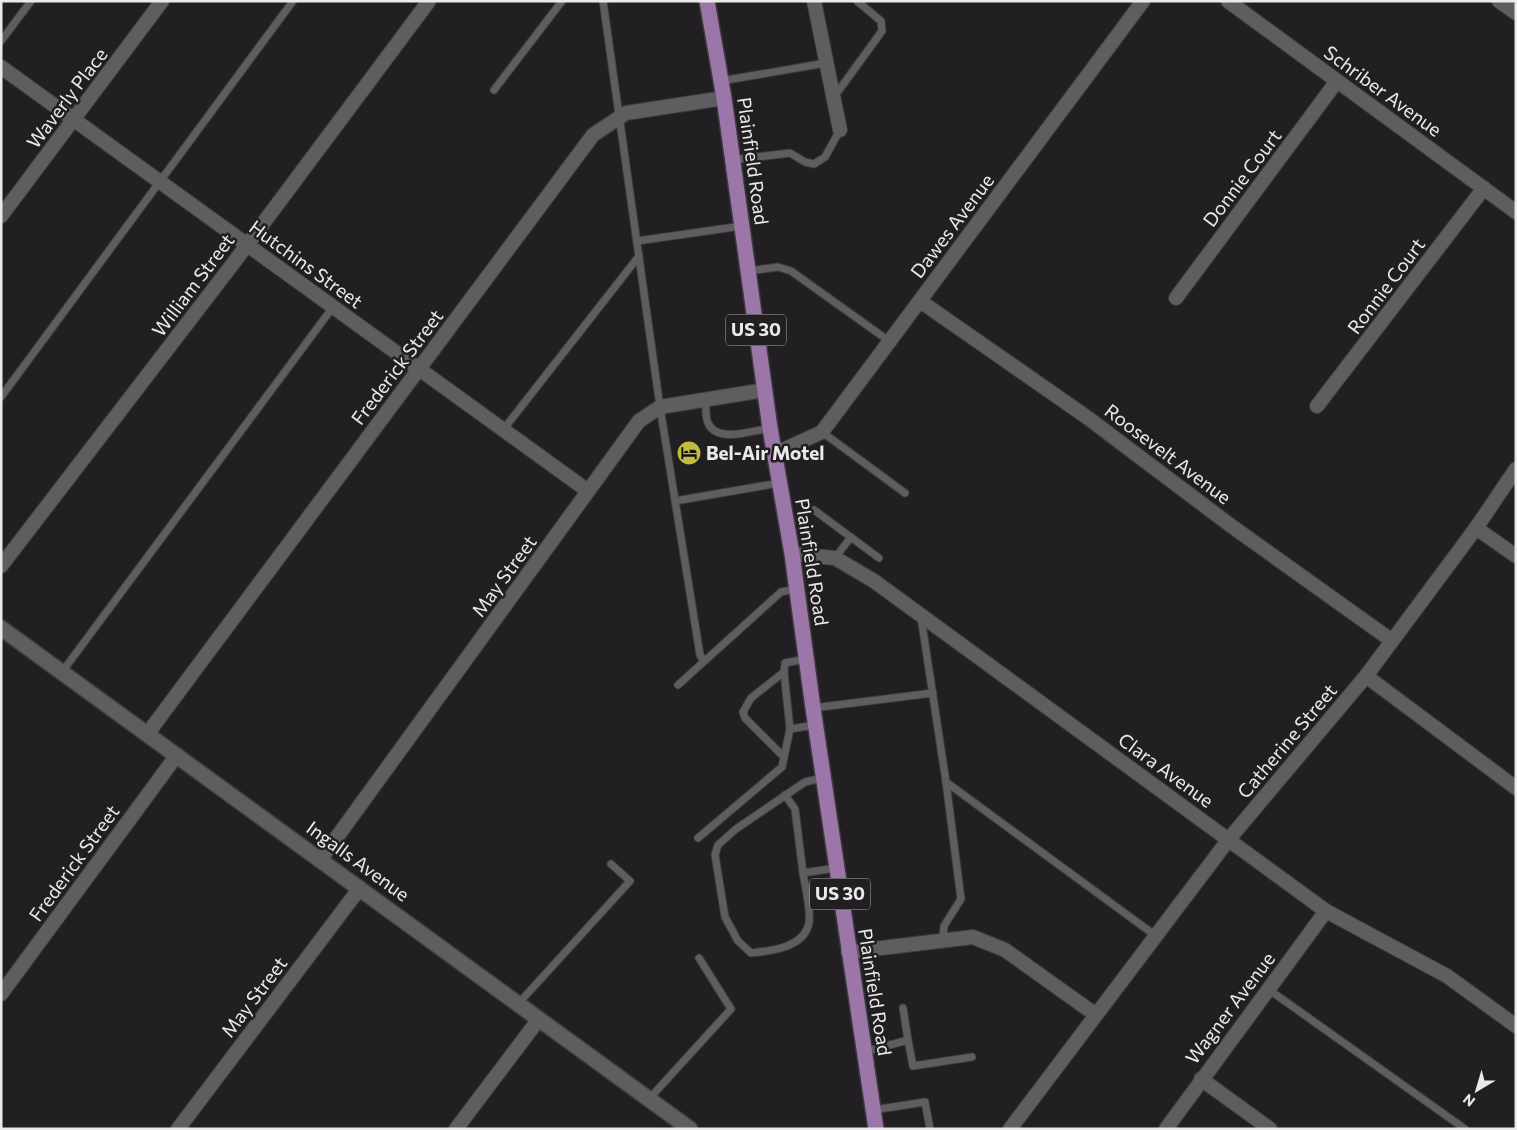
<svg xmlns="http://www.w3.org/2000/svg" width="1517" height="1130" font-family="Commissioner,sans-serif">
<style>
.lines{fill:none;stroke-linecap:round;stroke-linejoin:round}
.service-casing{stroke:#3c3a3c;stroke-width:9}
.minor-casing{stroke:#3c3a3c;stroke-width:16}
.tertiary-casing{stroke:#3c3a3c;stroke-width:18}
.primary-casing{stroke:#3c3a3c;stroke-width:18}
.service{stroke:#5f5d5f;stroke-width:7}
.minor{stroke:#5f5d5f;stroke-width:14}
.tertiary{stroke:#5f5d5f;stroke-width:15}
.primary{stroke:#9c76a9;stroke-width:15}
.labels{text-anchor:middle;stroke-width:5;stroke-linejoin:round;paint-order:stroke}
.shield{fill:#211f21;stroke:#aeadae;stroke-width:1}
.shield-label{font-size:18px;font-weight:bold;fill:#ebeaeb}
.street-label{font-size:19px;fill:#ebeaeb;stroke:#211f21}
.poi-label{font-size:19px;font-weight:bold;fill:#ebeaeb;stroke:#211f21;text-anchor:start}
</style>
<rect width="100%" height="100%" fill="#211f21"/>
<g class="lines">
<defs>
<g id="service">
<path d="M 603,1 L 660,407 L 700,655 L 704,661"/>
<path d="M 1,41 L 31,1"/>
<path d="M 721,81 L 826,63"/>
<path d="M 494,90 L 562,1"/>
<path d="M 834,97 L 882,31 L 881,21 L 857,1"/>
<path d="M 732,160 L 790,153 L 805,162 L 814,164 L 825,157 L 840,130"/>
<path d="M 637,241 L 742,226"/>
<path d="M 748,271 L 778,267 L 791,271 L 889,341"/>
<path d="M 1,397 L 293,1"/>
<path d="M 706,400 C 706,407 705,417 708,423 C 717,444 754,430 770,428"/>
<path d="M 503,430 L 639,256"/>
<path d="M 822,432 L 905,493"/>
<path d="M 675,501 L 779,483"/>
<path d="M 814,510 L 879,558"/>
<path d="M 835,558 L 851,537"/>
<path d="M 921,617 L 946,782 L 1156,936"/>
<path d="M 62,672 L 333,307"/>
<path d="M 678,685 L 781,592 L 796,589"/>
<path d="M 813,708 L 933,693"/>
<path d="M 790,729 L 784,672 L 785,663 L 806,659"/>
<path d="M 784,757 L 745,718 L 743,712 L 751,698 L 784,672"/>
<path d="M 823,778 L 805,782 L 736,829 L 718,845 L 715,855 L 725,917 L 738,941 L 751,953 C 770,951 804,948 809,923 C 811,910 805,886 803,873 L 836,868"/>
<path d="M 785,795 L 795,809 L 803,873"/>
<path d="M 698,838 L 782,767 L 790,729 L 815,725"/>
<path d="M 943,939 L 944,926 L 961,899 L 946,782"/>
<path d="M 1268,989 L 1465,1129"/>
<path d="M 518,1004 L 630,881 L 611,864"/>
<path d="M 903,1008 L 908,1040"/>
<path d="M 864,1052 L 908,1040 L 913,1066 L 972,1057"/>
<path d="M 649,1099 L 731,1009 L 699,958"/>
<path d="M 873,1110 L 925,1102 L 930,1129"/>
</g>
<g id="minor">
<path d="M 814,1 L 840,130"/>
<path d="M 1228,1 L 1516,212"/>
<path d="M 1499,1 L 1516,13"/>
<path d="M 1,67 L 588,491"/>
<path d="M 1,216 L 162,1"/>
<path d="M 1176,298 L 1337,81"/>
<path d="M 920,301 L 1088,418 L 1230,525 L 1391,640"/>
<path d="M 1317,406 L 1484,188"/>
<path d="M 776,453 L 822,432 L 1143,1"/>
<path d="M 1476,528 L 1516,556"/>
<path d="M 792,554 L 835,558 L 874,581 L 1326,911 L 1447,976 L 1516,1026"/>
<path d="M 1,566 L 235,261 L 429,1"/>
<path d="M 1366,676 L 1516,788"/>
<path d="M 148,733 L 593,135 L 626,113 L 724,98"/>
<path d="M 321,859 L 639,421 L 660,407 L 765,390"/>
<path d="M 848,952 L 973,937 L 1005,950 L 1096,1015"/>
<path d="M 1,994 L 177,755"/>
<path d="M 1201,1079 L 1270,1129"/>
<path d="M 178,1129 L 360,888"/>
<path d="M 456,1129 L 539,1019"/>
<path d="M 1010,1129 L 1229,839 L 1366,676 L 1476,528 L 1516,469"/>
<path d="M 1166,1129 L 1326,911"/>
</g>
<path id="tertiary" d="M 1,628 L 690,1129"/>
<path id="primary" d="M 707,1 L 724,98 L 770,428 L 792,554 L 813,708 L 876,1129"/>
</defs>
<!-- service casing -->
<use href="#service" class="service-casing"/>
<!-- minor casing -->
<use href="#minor" class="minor-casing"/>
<!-- tertiary casing -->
<use href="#tertiary" class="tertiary-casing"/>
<!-- primary casing -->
<use href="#primary" class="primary-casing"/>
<!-- service -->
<use href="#service" class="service"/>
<!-- minor -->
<use href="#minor" class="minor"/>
<!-- tertiary -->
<use href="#tertiary" class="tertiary"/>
<!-- primary -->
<use href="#primary" class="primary"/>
</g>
<!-- icons -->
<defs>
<symbol id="hotel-disc" viewBox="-11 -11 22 22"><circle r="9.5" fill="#c3bd3f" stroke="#211f21"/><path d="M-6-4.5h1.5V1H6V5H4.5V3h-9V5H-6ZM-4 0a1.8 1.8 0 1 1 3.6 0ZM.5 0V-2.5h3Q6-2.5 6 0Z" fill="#111"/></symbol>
</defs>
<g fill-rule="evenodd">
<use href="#hotel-disc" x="675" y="439" width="28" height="28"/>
</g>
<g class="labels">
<!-- shield labels -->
<g class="shield">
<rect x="726" y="314.5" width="60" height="31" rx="4"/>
<rect x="810" y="878.5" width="60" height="31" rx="4"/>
</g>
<g class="shield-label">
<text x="756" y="336">US 30</text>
<text x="840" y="900">US 30</text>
</g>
<!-- street labels -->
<g class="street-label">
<text transform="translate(1383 91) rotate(36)" y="7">Schriber Avenue</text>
<text transform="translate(67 98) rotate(-53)" y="7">Waverly Place</text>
<text transform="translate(753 161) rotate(82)" y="7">Plainfield Road</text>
<text transform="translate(1242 178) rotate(-53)" y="7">Donnie Court</text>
<text transform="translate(952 226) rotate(-53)" y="7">Dawes Avenue</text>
<text transform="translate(306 264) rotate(36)" y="7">Hutchins Street</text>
<text transform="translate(193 285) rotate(-53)" y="7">William Street</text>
<text transform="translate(1386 286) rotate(-53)" y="7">Ronnie Court</text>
<text transform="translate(397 367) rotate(-53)" y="7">Frederick Street</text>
<text transform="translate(1168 454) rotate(37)" y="7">Roosevelt Avenue</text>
<text transform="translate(812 562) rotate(81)" y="7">Plainfield Road</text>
<text transform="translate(504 576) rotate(-54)" y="7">May Street</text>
<text transform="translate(1287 741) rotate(-50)" y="7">Catherine Street</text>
<text transform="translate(1166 770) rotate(36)" y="7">Clara Avenue</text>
<text transform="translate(358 861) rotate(36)" y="7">Ingalls Avenue</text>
<text transform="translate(74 863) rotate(-54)" y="7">Frederick Street</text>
<text transform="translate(875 992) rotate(81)" y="7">Plainfield Road</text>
<text transform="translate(254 997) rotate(-53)" y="7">May Street</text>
<text transform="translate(1230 1008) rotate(-53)" y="7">Wagner Avenue</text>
</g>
<!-- poi labels -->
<g class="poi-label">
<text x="706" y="460">Bel-Air Motel</text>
</g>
</g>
<!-- border -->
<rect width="1517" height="1130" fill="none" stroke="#ebeaeb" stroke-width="5"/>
<!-- north arrow -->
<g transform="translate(1477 1090) rotate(218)" stroke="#211f21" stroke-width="4" paint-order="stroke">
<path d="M0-4L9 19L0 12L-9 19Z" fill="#ebeaeb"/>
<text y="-8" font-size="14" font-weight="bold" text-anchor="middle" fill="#ebeaeb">N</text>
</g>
</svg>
